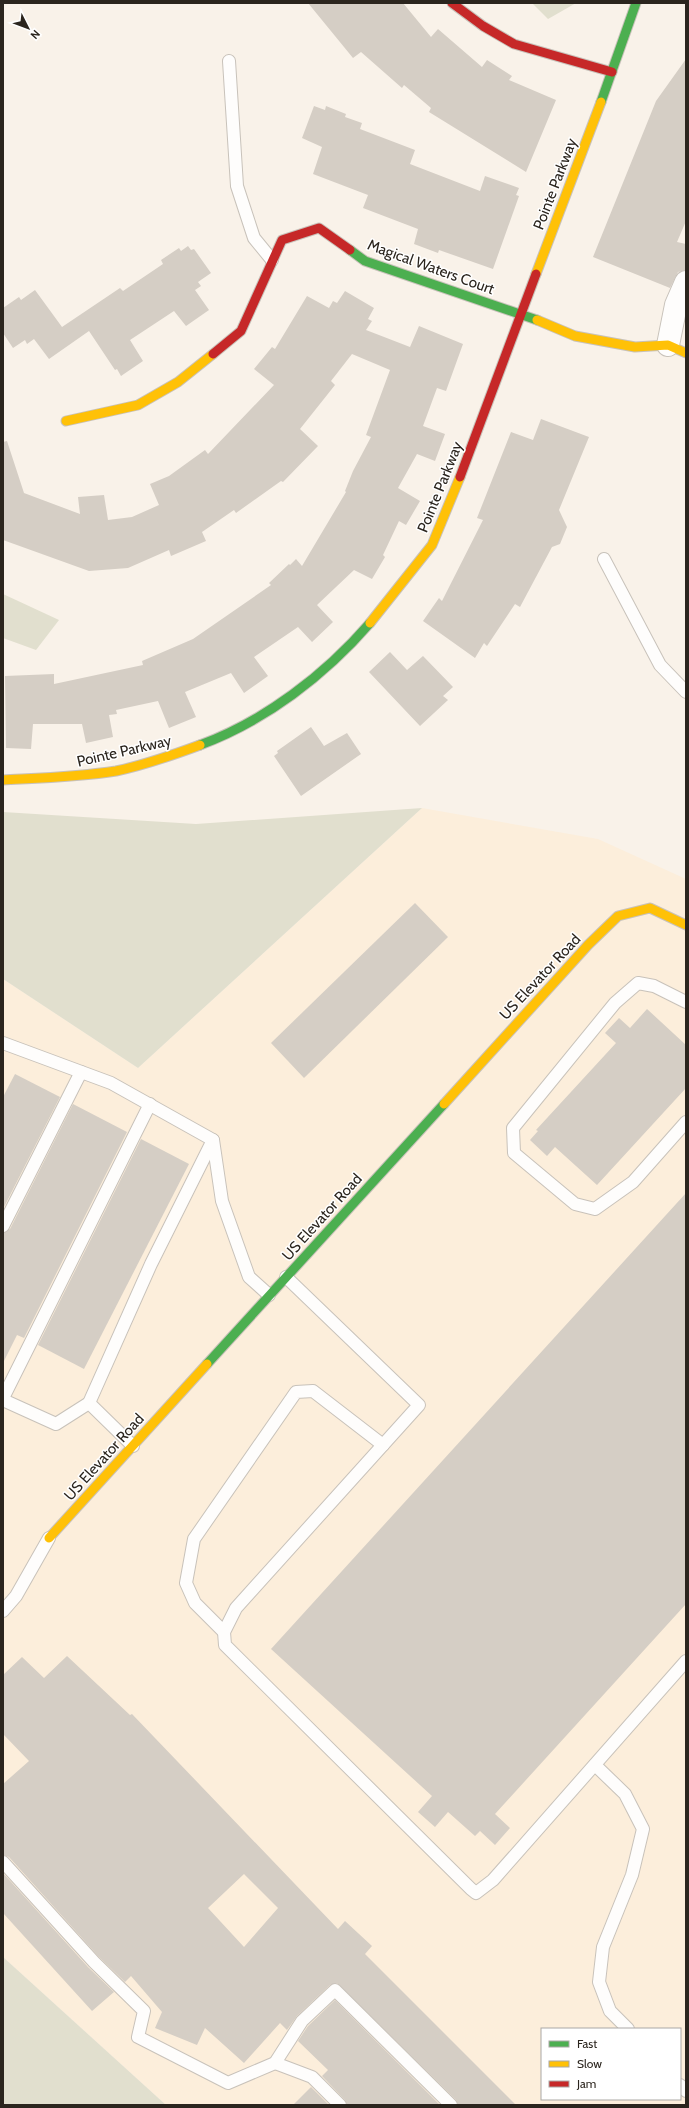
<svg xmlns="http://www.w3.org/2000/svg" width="689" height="2108" font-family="Cabin,sans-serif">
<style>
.built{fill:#fceedb;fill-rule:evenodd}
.green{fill:#e1dfce}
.building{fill:#d5cec5;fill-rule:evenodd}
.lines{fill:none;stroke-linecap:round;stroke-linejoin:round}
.lane-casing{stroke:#c8c2ba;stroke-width:14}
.street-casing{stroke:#c8c2ba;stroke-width:24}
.fast-casing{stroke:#c8c2ba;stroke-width:11}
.slow-casing{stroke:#c8c2ba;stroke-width:11}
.jam-casing{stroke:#c8c2ba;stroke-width:11}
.lane{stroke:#fefdfc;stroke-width:12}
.street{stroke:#fefdfc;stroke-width:22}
.fast{stroke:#4caf50;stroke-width:9}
.slow{stroke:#ffc107;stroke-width:9}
.jam{stroke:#c62828;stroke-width:9}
.labels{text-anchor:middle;stroke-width:3;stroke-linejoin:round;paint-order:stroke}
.street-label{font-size:15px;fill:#2b251e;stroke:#fff}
</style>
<rect width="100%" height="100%" fill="#f9f2e9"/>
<!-- built -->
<path class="built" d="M 422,808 L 598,839 L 686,879 L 686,2105 L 166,2105 L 3,1957 L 3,979 L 138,1068 ZM 542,2029 L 680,2029 L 680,2099 L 542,2099 Z"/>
<!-- green -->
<g class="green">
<path d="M 532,3 L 576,3 L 548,19 Z"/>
<path d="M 3,594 L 59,620 L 36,650 L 3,638 Z"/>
<path d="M 422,808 L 138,1068 L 3,979 L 3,812 L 196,824 Z"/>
<path d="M 3,1957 L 166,2105 L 3,2105 Z"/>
</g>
<!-- building -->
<g class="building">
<path d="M 308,3 L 403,3 L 431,37 L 438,29 L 482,67 L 487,60 L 512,76 L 509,80 L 556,100 L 526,172 L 429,112 L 431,108 L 404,85 L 402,88 L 361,52 L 353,58 Z"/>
<path d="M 686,59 L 686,221 L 677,242 L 686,244 L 686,270 L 678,272 L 670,288 L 593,257 L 656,101 Z"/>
<path d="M 314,106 L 325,110 L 326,106 L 346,114 L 345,117 L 362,123 L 360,129 L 415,150 L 410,164 L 480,191 L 485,176 L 519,188 L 516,195 L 519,196 L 493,269 L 439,250 L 438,253 L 414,244 L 418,229 L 363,208 L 368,195 L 313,174 L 322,147 L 302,138 Z"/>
<path d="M 188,246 L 191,250 L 194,249 L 211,273 L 198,282 L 201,286 L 195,290 L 209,310 L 186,326 L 174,311 L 130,340 L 143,361 L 121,376 L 117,369 L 115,370 L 89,331 L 49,359 L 34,339 L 27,344 L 25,340 L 13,348 L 3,333 L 3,308 L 19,297 L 21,300 L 35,290 L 62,327 L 120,288 L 123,291 L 163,264 L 161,260 L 179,248 L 181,251 Z"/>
<path d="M 345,291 L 374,308 L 368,319 L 372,321 L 366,330 L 410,347 L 419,326 L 463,344 L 446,391 L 437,388 L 423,426 L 445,434 L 435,461 L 417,454 L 398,488 L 420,501 L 406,525 L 399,521 L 383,555 L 385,557 L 372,579 L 354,570 L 317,605 L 333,622 L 312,642 L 298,627 L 254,657 L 268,676 L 244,693 L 231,673 L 185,692 L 196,717 L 169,728 L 158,701 L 116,710 L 117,714 L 109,715 L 113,737 L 86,743 L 82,724 L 33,724 L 31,749 L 6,748 L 5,676 L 54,674 L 54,684 L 143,665 L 142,661 L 193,639 L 271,585 L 269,583 L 289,564 L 290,565 L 296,559 L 302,566 L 346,492 L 345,491 L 353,471 L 371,437 L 366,435 L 390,370 L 352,354 L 331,381 L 335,385 L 300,429 L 318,446 L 283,482 L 281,481 L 236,513 L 234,510 L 202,532 L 206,541 L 171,556 L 169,550 L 128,568 L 89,571 L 3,540 L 3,442 L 7,441 L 24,493 L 80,514 L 78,497 L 104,495 L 108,520 L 132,517 L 159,505 L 150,484 L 169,476 L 205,450 L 208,454 L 274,385 L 254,369 L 272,347 L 275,349 L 307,296 L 329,308 L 333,301 L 337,303 Z"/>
<path d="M 541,419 L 589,437 L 559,510 L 567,527 L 560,544 L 552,547 L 520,607 L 515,604 L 487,646 L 484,643 L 475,658 L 423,621 L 439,598 L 442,601 L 483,520 L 477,518 L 511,432 L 533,440 Z"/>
<path d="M 390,652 L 407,670 L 423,656 L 453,687 L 443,696 L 448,700 L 420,726 L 369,672 Z"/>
<path d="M 311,727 L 324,746 L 347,733 L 361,754 L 301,796 L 274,756 L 278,753 L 277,751 Z"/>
<path d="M 415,903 L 448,937 L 304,1078 L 271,1043 Z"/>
<path d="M 647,1009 L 686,1045 L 686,1088 L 597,1185 L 555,1147 L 547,1156 L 530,1140 L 538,1131 L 536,1130 L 616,1043 L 605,1033 L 619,1018 L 630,1028 Z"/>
<path d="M 15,1074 L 60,1097 L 3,1209 L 3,1097 Z"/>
<path d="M 73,1104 L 127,1132 L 24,1338 L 17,1335 L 3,1363 L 3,1233 L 10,1229 Z"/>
<path d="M 141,1139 L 189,1164 L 84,1369 L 38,1345 Z"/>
<path d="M 686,1193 L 686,1604 L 495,1814 L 510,1828 L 495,1845 L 480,1831 L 475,1836 L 448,1812 L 435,1827 L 418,1812 L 432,1796 L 271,1649 Z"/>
<path d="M 67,1656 L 130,1715 L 132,1714 L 338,1929 L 345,1921 L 372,1946 L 365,1954 L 516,2105 L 458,2105 L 456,2100 L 337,1983 L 330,1985 L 297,2016 L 287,2030 L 280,2023 L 244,2063 L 205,2028 L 197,2045 L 155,2028 L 162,2012 L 131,1976 L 125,1982 L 99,1957 L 9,1857 L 3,1855 L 3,1784 L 29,1761 L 3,1734 L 3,1675 L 22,1657 L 44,1678 ZM 244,1874 L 278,1908 L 244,1947 L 208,1908 Z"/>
<path d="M 3,1873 L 88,1967 L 114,1992 L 92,2011 L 3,1913 Z"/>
<path d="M 335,2000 L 440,2105 L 347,2105 L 345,2100 L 322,2076 L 328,2070 L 298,2041 L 308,2026 Z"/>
<path d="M 311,2087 L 329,2105 L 293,2105 Z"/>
</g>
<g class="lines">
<defs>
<g id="lane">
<path d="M 229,61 L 237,186 L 254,238 L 272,260"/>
<path d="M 604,559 L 660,665 L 686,692"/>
<path d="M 686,1002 L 654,986 L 638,983 L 615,1003 L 513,1128 L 514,1153 L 575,1204 L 595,1209 L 633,1182 L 686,1122"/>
<path d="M 3,1043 L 111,1083 L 213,1140 L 222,1201 L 249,1277 L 269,1295"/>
<path d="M 3,1226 L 81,1072"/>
<path d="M 286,1277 L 419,1405 L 236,1608 L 224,1632 L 225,1645 L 471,1889 L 476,1893 L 493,1880 L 686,1661"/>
<path d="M 3,1398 L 150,1104"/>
<path d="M 3,1400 L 56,1424 L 89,1403"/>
<path d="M 133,1446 L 89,1403 L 151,1264 L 213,1140"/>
<path d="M 3,1611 L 16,1596 L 49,1538"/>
<path d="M 224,1632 L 195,1603 L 186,1583 L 194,1539 L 296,1392 L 313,1391 L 383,1445"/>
<path d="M 595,1765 L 625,1794 L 643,1829 L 632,1875 L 603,1947 L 599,1982 L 610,2011 L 628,2029"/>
<path d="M 3,1862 L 94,1962 L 144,2011 L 138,2037 L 228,2083 L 275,2063 L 302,2021 L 335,1990 L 451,2105"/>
<path d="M 275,2063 L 312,2077 L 340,2105"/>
<path d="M 680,2085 L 686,2091"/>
</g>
<path id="street" d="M 668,345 L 676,305 L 686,282"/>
<g id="fast">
<path d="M 601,102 L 636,3"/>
<path d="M 350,250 L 365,261 L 537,320"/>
<path d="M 200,745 C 265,721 325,675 370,623"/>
<path d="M 207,1364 L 444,1104"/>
</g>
<g id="slow">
<path d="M 536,274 L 601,102"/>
<path d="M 537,320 L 575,336 L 635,347 L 668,345 L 686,353"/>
<path d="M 66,421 L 138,405 L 178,382 L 213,354"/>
<path d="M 370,623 L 432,545 L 460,477"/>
<path d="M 3,780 C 41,778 78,777 116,771 C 145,765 173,755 200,745"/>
<path d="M 444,1104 L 588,945 L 618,916 L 650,908 L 686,925"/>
<path d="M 49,1538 L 207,1364"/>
</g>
<g id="jam">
<path d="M 452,3 L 483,26 L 514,44 L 612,72"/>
<path d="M 213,354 L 241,331 L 282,240 L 319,228 L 350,250"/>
<path d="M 460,477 L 536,274"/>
</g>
</defs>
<!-- lane casing -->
<use href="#lane" class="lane-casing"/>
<!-- street casing -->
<use href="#street" class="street-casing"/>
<!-- fast casing -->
<use href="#fast" class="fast-casing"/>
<!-- slow casing -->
<use href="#slow" class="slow-casing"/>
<!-- jam casing -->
<use href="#jam" class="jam-casing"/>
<!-- lane -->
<use href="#lane" class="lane"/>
<!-- street -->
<use href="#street" class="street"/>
<!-- fast -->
<use href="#fast" class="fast"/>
<!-- slow -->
<use href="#slow" class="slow"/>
<!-- jam -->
<use href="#jam" class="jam"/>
</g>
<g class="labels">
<!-- street labels -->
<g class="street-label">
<text transform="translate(555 184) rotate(-69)" y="5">Pointe Parkway</text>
<text transform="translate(431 267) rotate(20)" y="5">Magical Waters Court</text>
<text transform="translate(440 487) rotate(-68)" y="5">Pointe Parkway</text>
<text transform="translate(124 751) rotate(-13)" y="5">Pointe Parkway</text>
<text transform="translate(540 977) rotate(-47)" y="5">US Elevator Road</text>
<text transform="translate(322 1217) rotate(-48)" y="5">US Elevator Road</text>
<text transform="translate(104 1457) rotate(-48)" y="5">US Elevator Road</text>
</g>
</g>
<!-- border -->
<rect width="689" height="2108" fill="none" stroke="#2b251e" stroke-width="8"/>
<!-- legend -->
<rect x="541" y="2028" width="140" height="72" fill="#ffffff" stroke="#aaa8a5"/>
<rect x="549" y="2041" width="20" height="6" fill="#4caf50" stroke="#aaa8a5"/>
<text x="577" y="2048" font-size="12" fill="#2b251e">Fast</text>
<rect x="549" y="2061" width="20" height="6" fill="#ffc107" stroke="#aaa8a5"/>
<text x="577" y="2068" font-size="12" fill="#2b251e">Slow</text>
<rect x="549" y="2081" width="20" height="6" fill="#c62828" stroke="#aaa8a5"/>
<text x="577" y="2088" font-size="12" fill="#2b251e">Jam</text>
<!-- north arrow -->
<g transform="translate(28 28) rotate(132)" stroke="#ffffff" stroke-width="3" paint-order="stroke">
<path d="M0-3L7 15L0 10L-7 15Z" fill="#2b251e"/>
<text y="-6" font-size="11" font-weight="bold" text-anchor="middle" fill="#2b251e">N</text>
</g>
</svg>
